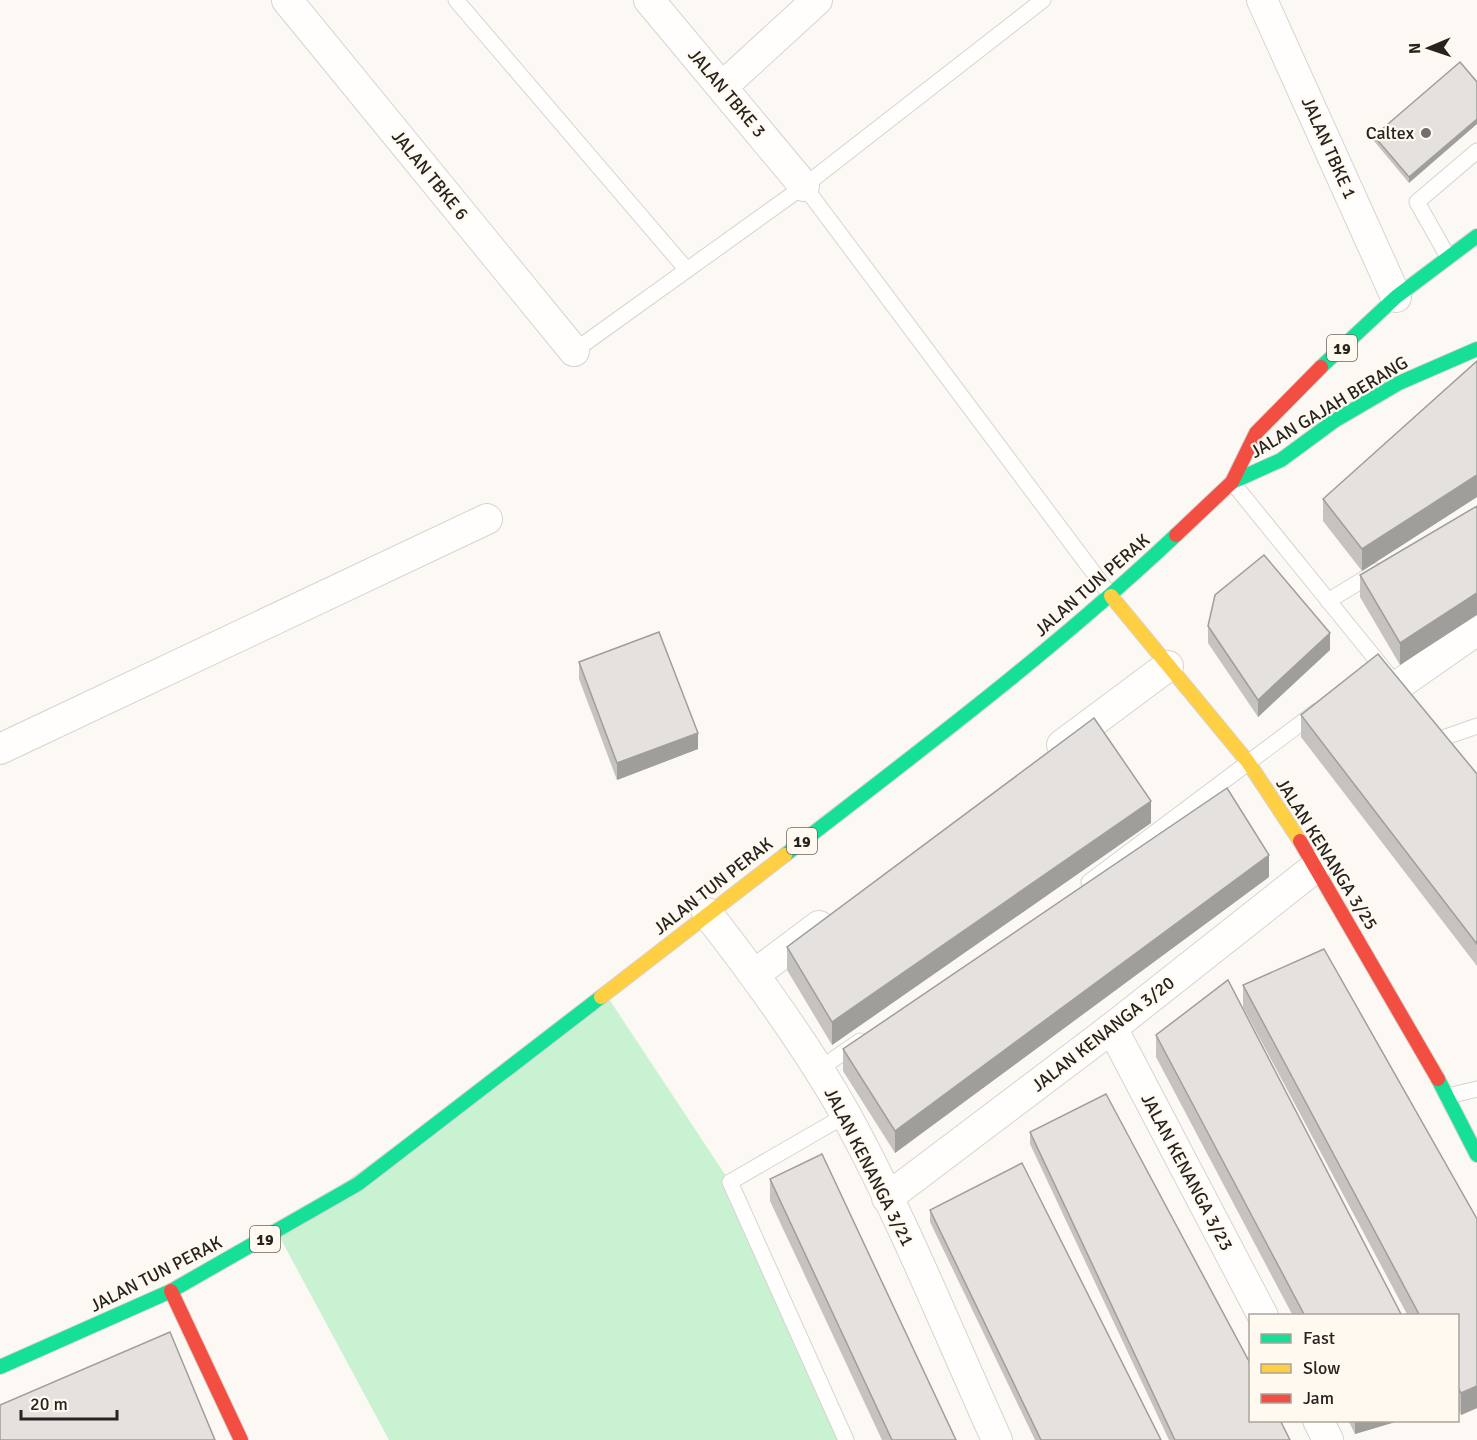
<svg xmlns="http://www.w3.org/2000/svg" width="1477" height="1440" font-family="Signika,sans-serif">
<style>
.green{fill:#c9f2d3}
.lines{fill:none;stroke-linecap:round;stroke-linejoin:round}
.lane-casing{stroke:#d7d4d0;stroke-width:17}
.street-casing{stroke:#d7d4d0;stroke-width:32}
.fast-casing{stroke:#d7d4d0;stroke-width:16}
.slow-casing{stroke:#d7d4d0;stroke-width:16}
.jam-casing{stroke:#d7d4d0;stroke-width:16}
.lane{stroke:#fffefd;stroke-width:15}
.street{stroke:#fffefd;stroke-width:30}
.fast{stroke:#16e098;stroke-width:14}
.slow{stroke:#ffcf43;stroke-width:14}
.jam{stroke:#f24e42;stroke-width:14}
.wall{fill:#c5c2bf}
.shaded-wall{fill:#a09e9b}
.building{fill:#e5e1de;stroke:#a09e9b;stroke-width:1.5}
.poi-dot{fill:#726e6a;stroke:#fff9f0;stroke-width:2}
.labels{text-anchor:middle;stroke-width:4.5;stroke-linejoin:round;paint-order:stroke}
.shield{fill:#fff9f0;stroke:#68645e;stroke-width:1.5}
.shield-label{font-size:16px;font-weight:bold;fill:#272420}
.street-label{font-size:18px;fill:#272420;stroke:#fff9f0}
.poi-label{font-size:18px;fill:#272420;stroke:#fff9f0;text-anchor:end}
</style>
<rect width="100%" height="100%" fill="#fcf8f4"/>
<!-- green -->
<path class="green" d="M 605,993 L 730,1182 L 846,1440 L 389,1440 L 277,1232 Z"/>
<g class="lines">
<defs>
<g id="lane">
<path d="M 456,0 L 687,270"/>
<path d="M 804,186 L 1111,596"/>
<path d="M 1448,257 L 1417,202 L 1477,151"/>
<path d="M 574,351 L 804,186 L 1043,0"/>
<path d="M 1232,482 L 1387,673"/>
<path d="M 1328,601 L 1377,571"/>
<path d="M 1440,739 L 1477,726"/>
<path d="M 1089,882 L 1317,711"/>
<path d="M 818,1070 L 860,1041"/>
<path d="M 1448,1096 L 1477,1089"/>
<path d="M 846,1115 L 730,1182 L 846,1440"/>
</g>
<g id="street">
<path d="M 287,0 L 574,351"/>
<path d="M 649,0 L 804,186"/>
<path d="M 1262,0 L 1396,297"/>
<path d="M 722,87 L 817,0"/>
<path d="M 1397,686 L 1477,630"/>
<path d="M 1062,745 L 1168,666"/>
<path d="M 0,749 L 487,519"/>
<path d="M 707,913 C 757,977 806,1044 846,1115 C 903,1219 948,1332 997,1440"/>
<path d="M 755,974 L 819,926"/>
<path d="M 1112,1028 L 1263,1316"/>
<path d="M 887,1198 L 1112,1028 L 1317,866"/>
<path d="M 1318,1420 L 1328,1440"/>
</g>
<g id="fast">
<path d="M 1321,367 L 1396,297 L 1477,236"/>
<path d="M 1232,482 L 1281,460 L 1334,421 L 1399,383 L 1477,349"/>
<path d="M 785,855 C 918,752 1053,651 1176,535"/>
<path d="M 1438,1079 L 1477,1155"/>
<path d="M 0,1367 L 171,1291 L 358,1184 L 601,997"/>
</g>
<g id="slow">
<path d="M 1111,596 L 1248,762 L 1300,841"/>
<path d="M 601,997 L 785,855"/>
</g>
<g id="jam">
<path d="M 1176,535 L 1232,482 L 1256,433 L 1321,367"/>
<path d="M 1300,841 L 1438,1079"/>
<path d="M 171,1291 L 241,1440"/>
</g>
</defs>
<!-- lane casing -->
<use href="#lane" class="lane-casing"/>
<!-- street casing -->
<use href="#street" class="street-casing"/>
<!-- fast casing -->
<use href="#fast" class="fast-casing"/>
<!-- slow casing -->
<use href="#slow" class="slow-casing"/>
<!-- jam casing -->
<use href="#jam" class="jam-casing"/>
<!-- lane -->
<use href="#lane" class="lane"/>
<!-- street -->
<use href="#street" class="street"/>
<!-- fast -->
<use href="#fast" class="fast"/>
<!-- slow -->
<use href="#slow" class="slow"/>
<!-- jam -->
<use href="#jam" class="jam"/>
</g>
<!-- wall -->
<g class="wall">
<path d="M 1460,62 L 1409,183 L 1374,141 L 1374,136 Z"/>
<path d="M 1477,361 L 1477,497 L 1362,571 L 1323,521 L 1323,499 Z"/>
<path d="M 1477,506 L 1400,665 L 1360,597 L 1360,575 Z"/>
<path d="M 1208,626 L 1330,650 L 1258,717 L 1208,643 Z"/>
<path d="M 579,662 L 698,749 L 617,780 L 579,679 Z"/>
<path d="M 1301,715 L 1477,774 L 1477,966 L 1301,737 Z"/>
<path d="M 1151,823 L 832,1045 L 787,970 L 787,947 Z"/>
<path d="M 1269,877 L 895,1153 L 843,1071 L 843,1049 Z"/>
<path d="M 1243,985 L 1477,1219 L 1477,1408 L 1461,1415 L 1458,1409 L 1458,1316 L 1408,1316 L 1243,1007 Z"/>
<path d="M 1156,1035 L 1402,1316 L 1293,1316 L 1156,1057 Z"/>
<path d="M 1030,1132 L 1290,1440 L 1169,1440 L 1030,1144 Z"/>
<path d="M 770,1179 L 956,1440 L 882,1440 L 770,1201 Z"/>
<path d="M 930,1210 L 1161,1440 L 1035,1440 L 930,1222 Z"/>
<path d="M 1348,1420 L 1402,1420 L 1355,1434 Z"/>
</g>
<!-- shaded-wall -->
<g class="shaded-wall">
<path d="M 1477,119 L 1477,124 L 1409,183 L 1409,177 Z"/>
<path d="M 1477,475 L 1477,497 L 1362,571 L 1362,549 Z"/>
<path d="M 1477,593 L 1477,615 L 1400,665 L 1400,643 Z"/>
<path d="M 1330,633 L 1330,650 L 1258,717 L 1258,700 Z"/>
<path d="M 698,733 L 698,749 L 617,780 L 617,763 Z"/>
<path d="M 1151,801 L 1151,823 L 832,1045 L 832,1022 Z"/>
<path d="M 1269,855 L 1269,877 L 895,1153 L 895,1131 Z"/>
<path d="M 1477,1386 L 1477,1408 L 1461,1415 L 1461,1393 Z"/>
<path d="M 1355,1420 L 1402,1420 L 1355,1434 Z"/>
</g>
<!-- building -->
<g class="building">
<path d="M 1460,62 L 1477,82 L 1477,119 L 1409,177 L 1374,136 Z"/>
<path d="M 1477,361 L 1477,475 L 1362,549 L 1323,499 Z"/>
<path d="M 1477,506 L 1477,593 L 1400,643 L 1360,575 Z"/>
<path d="M 1264,555 L 1330,633 L 1258,700 L 1208,626 L 1215,595 Z"/>
<path d="M 659,632 L 698,733 L 617,763 L 579,662 Z"/>
<path d="M 1378,654 L 1477,774 L 1477,944 L 1301,715 Z"/>
<path d="M 1094,718 L 1151,801 L 832,1022 L 787,947 Z"/>
<path d="M 1227,788 L 1269,855 L 895,1131 L 843,1049 Z"/>
<path d="M 1324,949 L 1477,1219 L 1477,1386 L 1461,1393 L 1458,1387 L 1458,1316 L 1420,1316 L 1243,985 Z"/>
<path d="M 1228,980 L 1402,1316 L 1305,1316 L 1156,1035 Z"/>
<path d="M 1106,1094 L 1251,1365 L 1251,1420 L 1280,1420 L 1290,1440 L 1175,1440 L 1030,1132 Z"/>
<path d="M 822,1154 L 956,1440 L 892,1440 L 770,1179 Z"/>
<path d="M 1022,1163 L 1161,1440 L 1041,1440 L 930,1210 Z"/>
<path d="M 170,1332 L 215,1440 L 0,1440 L 0,1405 Z"/>
</g>
<!-- markers -->
<circle class="poi-dot" cx="1426" cy="133" r="6"/>
<g class="labels">
<!-- shield labels -->
<g class="shield">
<rect x="1327" y="335" width="30" height="26" rx="4.5"/>
<rect x="787" y="828" width="30" height="26" rx="4.5"/>
<rect x="250" y="1226" width="30" height="26" rx="4.5"/>
</g>
<g class="shield-label">
<text x="1342" y="354">19</text>
<text x="802" y="847">19</text>
<text x="265" y="1245">19</text>
</g>
<!-- street labels -->
<g class="street-label">
<text transform="translate(727 93) rotate(50)" y="6">JALAN TBKE 3</text>
<text transform="translate(1329 148) rotate(66)" y="6">JALAN TBKE 1</text>
<text transform="translate(430 175) rotate(51)" y="6">JALAN TBKE 6</text>
<text transform="translate(1329 407) rotate(-31)" y="6">JALAN GAJAH BERANG</text>
<text transform="translate(1092 585) rotate(-41)" y="6">JALAN TUN PERAK</text>
<text transform="translate(1327 854) rotate(58)" y="6">JALAN KENANGA 3/25</text>
<text transform="translate(713 886) rotate(-38)" y="6">JALAN TUN PERAK</text>
<text transform="translate(1103 1034) rotate(-38)" y="6">JALAN KENANGA 3/20</text>
<text transform="translate(869 1167) rotate(63)" y="6">JALAN KENANGA 3/21</text>
<text transform="translate(1187 1172) rotate(62)" y="6">JALAN KENANGA 3/23</text>
<text transform="translate(156 1274) rotate(-27)" y="6">JALAN TUN PERAK</text>
</g>
<!-- poi labels -->
<g class="poi-label">
<text x="1414" y="139">Caltex</text>
</g>
</g>
<!-- legend -->
<rect x="1249" y="1314" width="210" height="108" fill="#fff9f0" stroke="#a9a49d" stroke-width="1.5"/>
<rect x="1261" y="1334" width="30" height="9" fill="#16e098" stroke="#a9a49d" stroke-width="1.5"/>
<text x="1303" y="1344" font-size="18" fill="#272420">Fast</text>
<rect x="1261" y="1364" width="30" height="9" fill="#ffcf43" stroke="#a9a49d" stroke-width="1.5"/>
<text x="1303" y="1374" font-size="18" fill="#272420">Slow</text>
<rect x="1261" y="1394" width="30" height="9" fill="#f24e42" stroke="#a9a49d" stroke-width="1.5"/>
<text x="1303" y="1404" font-size="18" fill="#272420">Jam</text>
<!-- north arrow -->
<g transform="translate(1429 48) rotate(268)" stroke="#fff9f0" stroke-width="4.5" paint-order="stroke">
<path d="M0-4.5L10 22L0 15L-10 22Z" fill="#272420"/>
<text y="-9" font-size="16" font-weight="bold" text-anchor="middle" fill="#272420">N</text>
</g>
<!-- scale -->
<path d="M21 1410v9h96v-9" fill="none" stroke="#272420" stroke-width="3"/>
<text x="30" y="1410" font-size="18" fill="#272420" stroke="#fff9f0" stroke-width="4.5" paint-order="stroke">20 m</text>
</svg>
